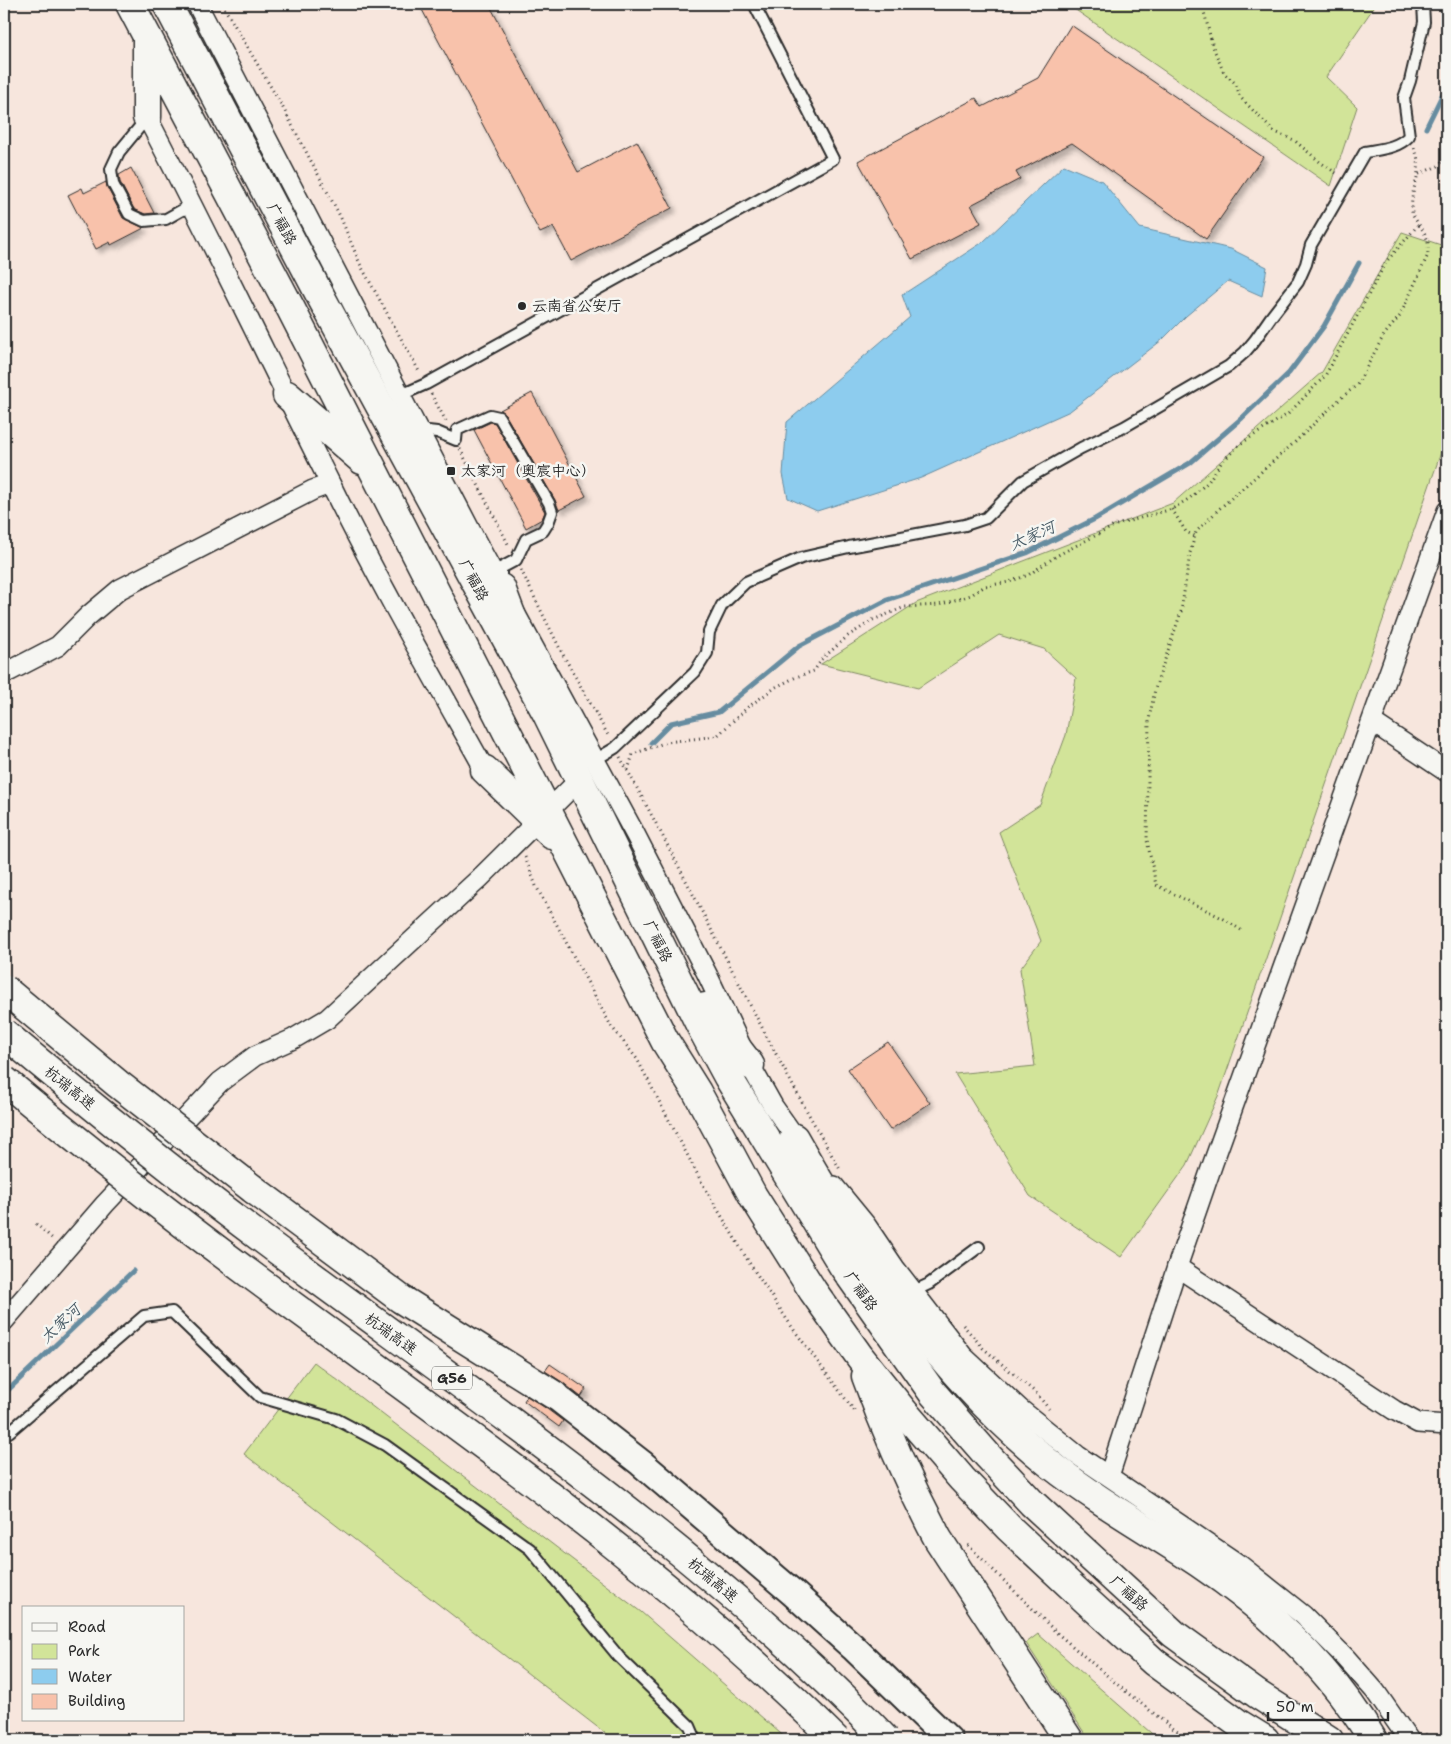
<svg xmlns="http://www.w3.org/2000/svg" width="1451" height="1744" font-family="'Shantell Sans','LXGW WenKai TC',sans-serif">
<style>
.green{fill:#d2e499;stroke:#7e8862}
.water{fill:#8dccee;stroke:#668ca0}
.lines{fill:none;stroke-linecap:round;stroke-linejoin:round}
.stream{stroke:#668ca0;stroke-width:5}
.building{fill:#f8c2ab;stroke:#2b2b2b;filter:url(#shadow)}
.lane-casing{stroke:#2b2b2b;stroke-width:14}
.street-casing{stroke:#2b2b2b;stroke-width:22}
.secondary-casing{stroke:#2b2b2b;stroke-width:30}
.primary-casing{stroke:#2b2b2b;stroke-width:31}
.highway-casing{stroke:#2b2b2b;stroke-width:31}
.path{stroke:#2b2b2b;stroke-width:3;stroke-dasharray:1 4;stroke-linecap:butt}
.lane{stroke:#f6f6f2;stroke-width:10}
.street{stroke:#f6f6f2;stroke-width:19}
.secondary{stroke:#f6f6f2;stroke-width:26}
.primary{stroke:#f6f6f2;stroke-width:28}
.highway{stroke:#f6f6f2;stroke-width:28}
.highway-bridge-casing{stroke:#2b2b2b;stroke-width:31;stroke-linecap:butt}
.highway-bridge{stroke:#f6f6f2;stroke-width:28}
.poi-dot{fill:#2b2b2b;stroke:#f6f6f2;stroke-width:2}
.labels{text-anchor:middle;stroke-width:5;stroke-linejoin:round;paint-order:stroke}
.shield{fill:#f6f6f2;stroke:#686867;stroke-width:1}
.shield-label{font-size:14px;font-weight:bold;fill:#2b2b2b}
.street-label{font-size:15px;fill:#2b2b2b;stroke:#f6f6f2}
.poi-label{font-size:15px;fill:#2b2b2b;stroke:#f6f6f2;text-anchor:start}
.water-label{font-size:16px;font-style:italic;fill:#485b66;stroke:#f6f6f2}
</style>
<defs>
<filter id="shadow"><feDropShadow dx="4" dy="4" stdDeviation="2.5" flood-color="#0004"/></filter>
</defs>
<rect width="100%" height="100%" fill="#f7e6dd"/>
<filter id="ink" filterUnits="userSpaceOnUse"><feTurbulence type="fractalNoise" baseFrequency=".02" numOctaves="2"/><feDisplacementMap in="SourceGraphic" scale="10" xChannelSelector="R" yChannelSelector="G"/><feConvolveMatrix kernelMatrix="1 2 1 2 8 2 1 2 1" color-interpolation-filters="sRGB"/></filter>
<g filter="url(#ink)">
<!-- green -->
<g class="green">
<path d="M 1067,4 L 1376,4 L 1326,77 L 1357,107 L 1331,186 Z"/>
<path d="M 1402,232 L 1447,247 L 1447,435 L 1219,1094 L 1187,1165 L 1121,1257 L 1030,1196 L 955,1074 L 1035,1066 L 1020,969 L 1041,941 L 999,832 L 1040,805 L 1066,735 L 1076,678 L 1044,649 L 999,635 L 918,688 L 821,664 L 916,603 L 1173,503 L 1322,372 Z"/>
<path d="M 314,1362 L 641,1612 L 788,1740 L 614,1740 L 244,1454 Z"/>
<path d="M 1038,1634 L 1159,1740 L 1089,1740 L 1026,1643 Z"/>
</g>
<!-- water -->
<path class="water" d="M 1064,165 L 1102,181 L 1140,228 L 1231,249 L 1267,267 L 1262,296 L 1228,281 L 1186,316 L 1162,340 L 1070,411 L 921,478 L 817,511 L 788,498 L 783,474 L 787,422 L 910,317 L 902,295 L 983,242 Z"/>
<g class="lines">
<!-- stream -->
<g class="stream">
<path d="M 1426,128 L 1447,85"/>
<path d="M 651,743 L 671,723 L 719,712 L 799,646 L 887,600 L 1027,553 L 1095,519 L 1190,463 L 1242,418 L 1289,373 L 1324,326 L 1359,263"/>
<path d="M 4,1394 L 133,1271"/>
</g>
</g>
<!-- building -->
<g class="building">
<path d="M 419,4 L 489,4 L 578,172 L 637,141 L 672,208 L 571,261 L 553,227 L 540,233 Z"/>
<path d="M 1071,25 L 1263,157 L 1206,239 L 1072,143 L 1016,172 L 1020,179 L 971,205 L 981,223 L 912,259 L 858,161 L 976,98 L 982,107 L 1038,78 Z"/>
<path d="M 131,168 L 154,213 L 145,214 L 134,209 L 120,182 L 119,175 Z"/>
<path d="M 106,182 L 107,187 L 123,218 L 144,228 L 111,245 L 110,242 L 96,249 L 68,195 L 82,188 L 84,193 Z"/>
<path d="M 532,393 L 586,496 L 559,510 L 555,500 L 505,414 L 500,410 Z"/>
<path d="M 491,422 L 495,423 L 545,512 L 542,519 L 526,528 L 474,430 Z"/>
<path d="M 888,1042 L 930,1103 L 890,1130 L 848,1069 Z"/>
<path d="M 550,1364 L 586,1389 L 581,1397 L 562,1382 L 545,1371 Z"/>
<path d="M 527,1396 L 547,1409 L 563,1421 L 559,1427 L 524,1401 Z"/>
</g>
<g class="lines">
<defs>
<g id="lane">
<path d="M 147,118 L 119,152 L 111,169 L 113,184 L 129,214 L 144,221 L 166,219 L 182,210 L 195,209"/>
<path d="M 401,395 L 426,384 L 833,159 L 754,4"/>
<path d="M 419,430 L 437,432 L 456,440 L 457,430 L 490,415 L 499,417 L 549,503 L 552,512 L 548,523 L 543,531 L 526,539 L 516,560 L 501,568 L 501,582"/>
<path d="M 595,760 L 615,748 L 695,672 L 707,653 L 709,632 L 722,605 L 746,582 L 801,558 L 849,547 L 965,525 L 986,518 L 1023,481 L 1081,448 L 1124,427 L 1229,366 L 1245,352 L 1255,340 L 1271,317 L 1298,282 L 1306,264 L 1311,245 L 1365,152 C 1381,149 1398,148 1409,136 L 1404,98 L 1410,81 L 1424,22 L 1423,4"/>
<path d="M 912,1292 L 929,1284 L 979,1247"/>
<path d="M 9,1432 L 144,1316 L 172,1312 L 260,1397 L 336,1419 L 385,1445 L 530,1549 L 619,1657 L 690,1726 L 696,1740"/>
</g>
<g id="street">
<path d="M 197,4 L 476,541 L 635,834 L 707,974 L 750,1065 L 773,1106 L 802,1147"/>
<path d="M 147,117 C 210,238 269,361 330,483 C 378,581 432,675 485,770"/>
<path d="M 4,674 L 58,646 L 88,616 L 120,589 L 313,490 L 330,484"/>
<path d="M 1372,722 L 1447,772"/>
<path d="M 834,1186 L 866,1225 L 895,1268 L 963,1356 L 1020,1409 L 1077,1455 L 1240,1565 L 1303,1615 L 1346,1658 L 1375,1691 L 1409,1740"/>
<path d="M 1177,1267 L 1394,1410 L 1418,1423 L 1447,1425"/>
<path d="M 4,1321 L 105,1204 L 220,1082 L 255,1056 L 293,1039 L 327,1019 L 480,878 L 579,780"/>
<path d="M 1109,1476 L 1177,1267 L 1213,1163 L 1447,511"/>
</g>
<path id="secondary" d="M 554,1395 L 641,1463 L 793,1593 L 853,1647 L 949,1740"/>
<g id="primary">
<path d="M 130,4 L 291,309 L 665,1041 L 697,1092 L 753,1196 L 813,1291 L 860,1357 L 904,1412 L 962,1479 L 1009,1528 L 1088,1602 L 1154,1662 L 1239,1724 L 1265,1740"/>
<path d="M 167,4 L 321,297 L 546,712 L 701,1027 L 728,1077 L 843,1266 L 932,1392 L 988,1456 L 1032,1503 L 1174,1634 L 1257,1694 L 1329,1740"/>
<path d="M 147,40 L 147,117"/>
<path d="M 287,395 L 362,460"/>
<path d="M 501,588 L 516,628"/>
<path d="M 485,770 L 552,835"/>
<path d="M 705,1007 L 750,1065"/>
<path d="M 794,1138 C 862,1258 941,1376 1050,1464 C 1097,1501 1149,1530 1199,1563 C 1269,1610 1330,1667 1373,1740"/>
<path d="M 866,1376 C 886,1432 910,1486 938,1539 L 1069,1740"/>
</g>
<path id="highway" d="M 253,1189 L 401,1299 L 554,1395"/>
</defs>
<!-- lane casing -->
<use href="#lane" class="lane-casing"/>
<!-- street casing -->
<use href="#street" class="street-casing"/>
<!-- secondary casing -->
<use href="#secondary" class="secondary-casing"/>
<!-- primary casing -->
<use href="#primary" class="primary-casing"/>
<!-- highway casing -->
<use href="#highway" class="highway-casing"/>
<!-- path -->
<g class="path">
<path d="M 222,4 L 282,106 L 340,216 L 360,264 L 420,373"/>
<path d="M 1202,4 L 1213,47 L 1224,73 L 1235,83 L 1241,98 L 1273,131 L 1294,140 L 1320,162 L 1339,175"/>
<path d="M 1419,174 L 1438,166 L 1447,156"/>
<path d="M 431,394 L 446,421"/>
<path d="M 460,449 L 509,546"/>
<path d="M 1172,509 L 1186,532 L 1195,536"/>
<path d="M 521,570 L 561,651 L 609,737"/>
<path d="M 620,757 C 696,894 762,1036 841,1171"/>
<path d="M 628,770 L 633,754 L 667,742 L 717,736 L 748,707 L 776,687 L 796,677 L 814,671 L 822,659 L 848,636 L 873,620 L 905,607 L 939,605 L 971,595 L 985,586 L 1009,582 L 1028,575 L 1058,555 L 1116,525 L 1172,509 L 1190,498 L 1208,482 L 1221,463 L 1240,444 L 1288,414 L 1325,376 L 1386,262 L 1419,224"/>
<path d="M 525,857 L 536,886 L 611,1026 L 637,1059 L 702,1183 L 750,1264 L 794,1330 L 856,1413"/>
<path d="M 1241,930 L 1224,919 L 1156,885 L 1147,840 L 1149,720 L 1155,689 L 1181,612 L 1190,553 L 1196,532 L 1219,509 L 1294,443 L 1341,398 L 1357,385 L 1384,335 L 1400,316 L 1427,257 C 1431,242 1426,234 1417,222 C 1415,218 1412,216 1412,212 C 1409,185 1426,175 1414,147"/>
<path d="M 36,1224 L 54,1240"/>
<path d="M 963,1325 L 983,1348 L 1036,1393 L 1049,1409"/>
<path d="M 968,1545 L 1057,1633 L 1125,1691 L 1188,1740"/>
<path d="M 1425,1734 L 1432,1740"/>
</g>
<!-- lane -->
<use href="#lane" class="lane"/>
<!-- street -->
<use href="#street" class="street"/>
<!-- secondary -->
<use href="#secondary" class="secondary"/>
<!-- primary -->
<use href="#primary" class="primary"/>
<!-- highway -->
<use href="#highway" class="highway"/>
<defs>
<g id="highway-bridge">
<path d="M 4,989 L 118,1084 L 253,1189"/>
<path d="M 4,1033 C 101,1114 200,1194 303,1269 C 504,1417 712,1559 886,1740"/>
<path d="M 4,1080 C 94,1155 186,1228 281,1297 C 472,1437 668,1573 836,1740"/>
</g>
</defs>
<!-- highway-bridge casing -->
<use href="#highway-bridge" class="highway-bridge-casing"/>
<!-- highway-bridge -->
<use href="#highway-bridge" class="highway-bridge"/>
</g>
</g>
<!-- markers -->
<g class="poi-dot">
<circle cx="522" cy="306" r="5"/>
<rect x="446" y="466" width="10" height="10" rx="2.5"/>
</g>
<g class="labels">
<!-- shield labels -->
<rect class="shield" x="432" y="1366.5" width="40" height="23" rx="4"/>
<g class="shield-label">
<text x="452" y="1383">G56</text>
</g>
<!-- street labels -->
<g class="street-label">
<text transform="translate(282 224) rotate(62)" y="5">广福路</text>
<text transform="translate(474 580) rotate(62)" y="5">广福路</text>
<text transform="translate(658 941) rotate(64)" y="5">广福路</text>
<text transform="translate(70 1088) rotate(39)" y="5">杭瑞高速</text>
<text transform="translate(861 1291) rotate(54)" y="5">广福路</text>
<text transform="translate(391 1334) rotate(36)" y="5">杭瑞高速</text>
<text transform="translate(713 1580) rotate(40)" y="5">杭瑞高速</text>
<text transform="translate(1129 1593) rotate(42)" y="5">广福路</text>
</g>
<!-- poi labels -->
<g class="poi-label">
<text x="532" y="311">云南省公安厅</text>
<text x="461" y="476">太家河（奥宸中心）</text>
</g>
<!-- water labels -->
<g class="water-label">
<text transform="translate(1032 535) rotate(-24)" y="6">太家河</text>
<text transform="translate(60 1323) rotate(-43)" y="6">太家河</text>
</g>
</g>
<!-- margin -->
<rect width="1451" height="1744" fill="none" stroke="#f6f6f2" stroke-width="20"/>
<rect x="10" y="10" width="1431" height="1724" fill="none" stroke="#2b2b2b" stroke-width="2" filter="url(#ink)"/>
<!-- legend -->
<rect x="22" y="1606" width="162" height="115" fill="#f6f6f2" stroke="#a5a5a2"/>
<rect x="32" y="1623" width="25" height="8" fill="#f6f6f2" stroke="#a5a5a2"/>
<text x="68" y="1632" font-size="15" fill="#2b2b2b">Road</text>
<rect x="32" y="1644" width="25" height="15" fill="#d2e499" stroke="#a5a5a2"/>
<text x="68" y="1656" font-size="15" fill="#2b2b2b">Park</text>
<rect x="32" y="1669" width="25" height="15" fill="#8dccee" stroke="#a5a5a2"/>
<text x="68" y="1682" font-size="15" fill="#2b2b2b">Water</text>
<rect x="32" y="1694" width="25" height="15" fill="#f8c2ab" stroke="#a5a5a2"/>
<text x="68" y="1706" font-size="15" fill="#2b2b2b">Building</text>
<!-- scale -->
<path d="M1268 1712v8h120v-8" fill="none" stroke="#2b2b2b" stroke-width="2.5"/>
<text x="1276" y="1712" font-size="15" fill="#2b2b2b" stroke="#f6f6f2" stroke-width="4" paint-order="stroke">50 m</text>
</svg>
